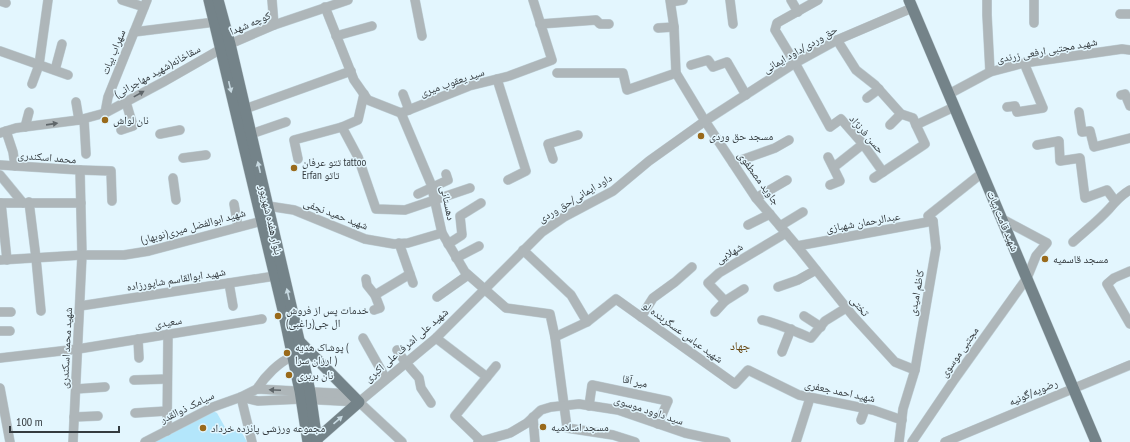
<svg xmlns="http://www.w3.org/2000/svg" width="1130" height="442" font-family="'PT Sans Narrow','Noto Naskh Arabic',sans-serif">
<style>
.grass{fill:#b3e6fb}
.lines{fill:none;stroke-linecap:round;stroke-linejoin:round}
.minor-casing{stroke:#c0d1d8;stroke-width:10}
.major-casing{stroke:#c0d1d8;stroke-width:12}
.minor{stroke:#aeb6b9;stroke-width:9}
.major{stroke:#748389;stroke-width:11}
.oneway{fill:#c7d9e1}
.oneway2{fill:#5f666a}
.poi-dot{fill:#996a1b;stroke:#e3f6fe;stroke-width:1.5}
.labels{text-anchor:middle;stroke-width:3;stroke-linejoin:round;paint-order:stroke}
.street-label{font-size:11px;fill:#343b3f;stroke:#e3f6fe}
.poi-label{font-size:11px;fill:#343b3f;stroke:#e3f6fe;text-anchor:start}
.neighbourhood-label{font-size:12px;fill:#64430d;stroke:#e3f6fe}
</style>
<rect width="100%" height="100%" fill="#e3f6fe"/>
<!-- grass -->
<path class="grass" d="M 213,411 L 217,413 L 226,429 L 232,426 L 235,431 L 242,433 L 247,442 L 155,442 Z"/>
<g class="lines">
<defs>
<g id="minor">
<path d="M 122,0 L 144,7"/>
<path d="M 272,0 L 274,25"/>
<path d="M 415,0 L 422,36"/>
<path d="M 670,0 L 674,27 L 676,73 L 705,121 L 756,198 L 797,246 L 853,316 L 895,362 L 915,370"/>
<path d="M 730,0 L 733,24"/>
<path d="M 791,0 L 798,12"/>
<path d="M 818,0 L 777,23 L 775,30 L 795,63 L 830,127 L 841,119 L 863,144 L 883,172"/>
<path d="M 987,0 L 987,15 L 990,72"/>
<path d="M 0,1 L 6,3"/>
<path d="M 671,2 L 683,0"/>
<path d="M 325,7 L 354,80 L 368,100 L 401,113 L 469,86 L 509,76 L 552,60 L 533,0"/>
<path d="M 1120,14 L 1130,14"/>
<path d="M 1034,23 L 1034,0"/>
<path d="M 540,24 L 596,20 L 600,24 L 609,24"/>
<path d="M 658,28 L 674,27"/>
<path d="M 134,32 L 215,22"/>
<path d="M 336,36 L 372,26"/>
<path d="M 837,40 L 856,70 L 875,85 L 901,114 L 913,118 L 916,125"/>
<path d="M 230,44 L 274,25 L 348,0"/>
<path d="M 0,51 L 68,75"/>
<path d="M 691,65 L 708,60 L 713,67 L 727,62 L 746,95"/>
<path d="M 55,70 L 62,44"/>
<path d="M 557,73 L 623,73 L 627,90 L 676,73"/>
<path d="M 497,79 L 526,171 L 508,180"/>
<path d="M 32,84 L 39,65 L 48,0"/>
<path d="M 403,94 L 409,110"/>
<path d="M 949,94 L 990,72 L 1024,63 L 1122,49 L 1130,50"/>
<path d="M 1121,95 L 1125,94 L 1130,106"/>
<path d="M 867,98 L 879,89"/>
<path d="M 76,102 L 79,120"/>
<path d="M 1007,107 L 1015,106 L 1017,112 L 1043,108 L 1024,63"/>
<path d="M 245,109 L 351,71"/>
<path d="M 1079,112 L 1082,132 L 1090,131 L 1094,147 L 1130,138"/>
<path d="M 105,113 L 108,97 L 147,0"/>
<path d="M 401,113 L 431,184 L 442,233 L 465,272 L 506,308 L 550,314 L 555,337 L 567,428 L 613,435 L 635,442"/>
<path d="M 84,119 L 86,154"/>
<path d="M 890,125 L 901,114"/>
<path d="M 25,127 L 29,112"/>
<path d="M 342,127 L 358,157 L 376,209 L 405,210 L 470,188"/>
<path d="M 121,130 L 133,126 L 126,102"/>
<path d="M 6,131 L 13,152 L 15,166"/>
<path d="M 0,133 L 16,128 L 79,120 L 105,113 L 165,81 L 221,49"/>
<path d="M 160,134 L 180,130"/>
<path d="M 251,134 L 286,122"/>
<path d="M 1037,145 L 1059,141 L 1060,161 L 1080,158 L 1085,198 L 1107,190 L 1115,201"/>
<path d="M 828,157 L 840,181 L 830,185"/>
<path d="M 183,158 L 206,155"/>
<path d="M 298,159 L 294,140 L 342,127 L 358,120 L 364,94"/>
<path d="M 553,159 L 548,144 L 578,135"/>
<path d="M 733,163 L 775,148 L 789,140"/>
<path d="M 0,165 L 80,170 L 82,255 L 73,442"/>
<path d="M 834,167 L 863,144"/>
<path d="M 80,170 L 111,171 L 112,201"/>
<path d="M 0,175 L 23,203"/>
<path d="M 173,178 L 176,200"/>
<path d="M 874,178 L 925,144 L 916,125 L 954,107"/>
<path d="M 418,194 L 448,180 L 446,174"/>
<path d="M 756,198 L 787,180"/>
<path d="M 29,202 L 36,258 L 41,311"/>
<path d="M 0,203 L 81,203"/>
<path d="M 1,203 L 7,260"/>
<path d="M 234,204 L 238,227"/>
<path d="M 268,206 L 294,210 L 365,239 L 394,244 L 408,243 L 442,233"/>
<path d="M 748,225 L 770,214"/>
<path d="M 780,226 L 803,212"/>
<path d="M 1073,242 C 1085,231 1098,221 1109,209 C 1115,202 1121,195 1130,190"/>
<path d="M 399,243 L 413,283"/>
<path d="M 448,244 L 462,235 L 460,216 L 481,203"/>
<path d="M 797,246 L 933,221"/>
<path d="M 523,250 L 571,295 L 587,322"/>
<path d="M 456,258 L 479,246"/>
<path d="M 0,260 L 82,255 L 124,255 L 149,251 L 262,221"/>
<path d="M 1130,271 L 1114,278 L 1107,284 L 1130,324"/>
<path d="M 366,279 L 367,285 L 375,295 L 380,308 L 374,310"/>
<path d="M 229,283 L 233,306"/>
<path d="M 778,287 L 798,280 L 816,270"/>
<path d="M 375,295 L 410,274"/>
<path d="M 437,297 L 468,275"/>
<path d="M 725,301 L 708,283 L 719,273 L 786,233"/>
<path d="M 80,306 L 275,276"/>
<path d="M 0,312 L 11,312"/>
<path d="M 715,312 L 725,301 L 744,289"/>
<path d="M 804,316 L 821,327"/>
<path d="M 641,317 L 653,298 L 675,282 L 692,267"/>
<path d="M 762,320 C 780,324 793,331 811,338 L 825,321 L 846,308"/>
<path d="M 0,331 L 10,331"/>
<path d="M 555,337 L 587,322 L 616,299 L 735,384 L 748,370 L 799,395 L 873,410 L 902,420"/>
<path d="M 363,338 L 386,379"/>
<path d="M 436,338 L 487,377"/>
<path d="M 138,339 L 139,358"/>
<path d="M 397,350 L 406,363 L 419,378 L 421,388 L 431,403"/>
<path d="M 782,352 L 791,329"/>
<path d="M 0,358 L 78,349 L 262,319"/>
<path d="M 134,380 L 167,379"/>
<path d="M 0,388 L 10,442"/>
<path d="M 76,389 L 105,387"/>
<path d="M 257,389 C 265,376 279,362 293,356"/>
<path d="M 241,397 L 258,401 L 302,399 L 359,402 L 402,442"/>
<path d="M 241,397 L 252,442"/>
<path d="M 359,402 L 436,338 L 542,232 L 564,217 L 613,191 L 649,161 L 705,121 L 795,63 L 837,40 L 912,8"/>
<path d="M 589,406 L 592,385 L 668,401 L 658,424"/>
<path d="M 135,413 L 167,411"/>
<path d="M 74,417 L 98,416"/>
<path d="M 533,417 L 535,442"/>
<path d="M 861,420 L 865,409"/>
<path d="M 167,431 L 168,334"/>
<path d="M 145,442 L 213,407 L 241,397 L 257,389 L 352,394"/>
<path d="M 478,442 L 510,433 L 527,423 L 541,410 L 551,407 L 579,404 L 618,410 L 685,433 L 726,442"/>
<path d="M 482,442 L 455,416 L 496,366"/>
<path d="M 796,442 L 810,398"/>
<path d="M 899,442 L 903,409 L 915,370 L 936,248 L 933,221 L 928,216 L 982,173"/>
<path d="M 912,442 L 954,380 L 1027,278 L 1036,256 L 1047,243 L 1002,219"/>
<path d="M 945,442 L 1130,365"/>
</g>
<g id="major">
<path d="M 209,0 L 283,310 L 300,391 L 308,442"/>
<path d="M 218,0 L 230,44 L 299,340 L 310,392 L 317,442"/>
<path d="M 909,0 L 1096,442"/>
<path d="M 299,341 L 359,402 L 317,439"/>
</g>
</defs>
<!-- minor casing -->
<use href="#minor" class="minor-casing"/>
<!-- major casing -->
<use href="#major" class="major-casing"/>
<!-- minor -->
<use href="#minor" class="minor"/>
<!-- major -->
<use href="#major" class="major"/>
</g>
<!-- one-way arrows -->
<defs><path id="oneway-solid" d="M-6-.8H1V-3.2L6.5 0L1 3.2V.8H-6Z"/></defs>
<g class="oneway">
<use href="#oneway-solid" transform="translate(230 87) rotate(77)"/>
<use href="#oneway-solid" transform="translate(259 167) rotate(-103)"/>
<use href="#oneway-solid" transform="translate(288 294) rotate(-103)"/>
<use href="#oneway-solid" transform="translate(338 420) rotate(-41)"/>
</g>
<g class="oneway2">
<use href="#oneway-solid" transform="translate(139 94) rotate(-29)"/>
<use href="#oneway-solid" transform="translate(52 124) rotate(-8)"/>
<use href="#oneway-solid" transform="translate(275 390) rotate(-177)"/>
</g>
<!-- markers -->
<g class="poi-dot">
<circle cx="105" cy="120" r="4"/>
<circle cx="701" cy="136" r="4"/>
<circle cx="294" cy="168" r="4"/>
<circle cx="1045" cy="259" r="4"/>
<circle cx="278" cy="316" r="4"/>
<circle cx="287" cy="353" r="4"/>
<circle cx="289" cy="375" r="4"/>
<circle cx="543" cy="427" r="4"/>
<circle cx="203" cy="428" r="4"/>
</g>
<g class="labels">
<!-- street labels -->
<g class="street-label">
<text transform="translate(250 23) rotate(-23)" y="4">کوچه شهدا</text>
<text transform="translate(800 49) rotate(-30)" y="4">حق وردی/داود ایمانی</text>
<text transform="translate(1047 50) rotate(-10)" y="4">شهید مجتبی ارفعی زرندی</text>
<text transform="translate(113 52) rotate(-68)" y="4">سهراب بیات</text>
<text transform="translate(157 71) rotate(-29)" y="4">سقاخانه(شهید مهاجرانی)</text>
<text transform="translate(452 82) rotate(-19)" y="4">سید یعقوب میری</text>
<text transform="translate(867 134) rotate(49)" y="4">حسن فرنژاد</text>
<text transform="translate(47 157) rotate(5)" y="4">محمد اسکندری</text>
<text transform="translate(759 178) rotate(54)" y="4">جاوید مصطفوی</text>
<text transform="translate(575 198) rotate(-31)" y="4">داود ایمانی/حق وردی</text>
<text transform="translate(448 203) rotate(78)" y="4">دهستانی</text>
<text transform="translate(336 214) rotate(21)" y="4">شهید حمید نجفی</text>
<text transform="translate(271 220) rotate(77)" y="4">بلوار هفده شهریور</text>
<text transform="translate(1003 221) rotate(67)" y="4">شهید قامت بیات</text>
<text transform="translate(863 222) rotate(-10)" y="4">عبدالرحمان شهبازی</text>
<text transform="translate(193 226) rotate(-15)" y="4">شهید ابوالفضل میری(نوبهار)</text>
<text transform="translate(729 253) rotate(-31)" y="4">شهلایی</text>
<text transform="translate(176 279) rotate(-9)" y="4">شهید ابوالقاسم شاپورزاده</text>
<text transform="translate(916 293) rotate(-80)" y="4">کاظم امیدی</text>
<text transform="translate(860 306) rotate(50)" y="4">تختی</text>
<text transform="translate(168 322) rotate(-9)" y="4">سعیدی</text>
<text transform="translate(683 332) rotate(36)" y="4">شهید عباس عسگربنده لو</text>
<text transform="translate(406 345) rotate(-41)" y="4">شهید علی اشرف علی اکبری</text>
<text transform="translate(66 348) rotate(-87)" y="4">شهید محمد اسکندری</text>
<text transform="translate(959 352) rotate(-55)" y="4">مجتبی موسوی</text>
<text transform="translate(635 381) rotate(12)" y="4">میر آقا</text>
<text transform="translate(840 391) rotate(12)" y="4">شهید احمد جعفری</text>
<text transform="translate(1033 392) rotate(-23)" y="4">رضویه/گونیه</text>
<text transform="translate(187 407) rotate(-26)" y="4">سیامک ذوالقدر</text>
<text transform="translate(649 410) rotate(18)" y="4">سید داوود موسوی</text>
</g>
<!-- poi labels -->
<g class="poi-label">
<text x="113" y="124">نان لواش</text>
<text x="709" y="140">مسجد حق وردی</text>
<text x="302" y="166">تتو عرفان tattoo<tspan x="302" dy="13">Erfan تاتو</tspan></text>
<text x="1053" y="263">مسجد قاسمیه</text>
<text x="286" y="314">خدمات پس از فروش<tspan x="286" dy="13">ال جی(راغبی)</tspan></text>
<text x="295" y="351">پوشاک هدیه (<tspan x="295" dy="13">ارزان سرا )</tspan></text>
<text x="297" y="379">نان بربری</text>
<text x="551" y="431">مسجد اسلامیه</text>
<text x="211" y="432">مجموعه ورزشی پانزده خرداد</text>
</g>
<!-- neighbourhood labels -->
<g class="neighbourhood-label">
<text x="740" y="350">جهاد</text>
</g>
</g>
<!-- scale -->
<path d="M10 426v6h109v-6" fill="none" stroke="#343b3f" stroke-width="2"/>
<text x="16" y="426" font-size="12" fill="#343b3f" stroke="#e3f6fe" stroke-width="3" paint-order="stroke">100 m</text>
</svg>
